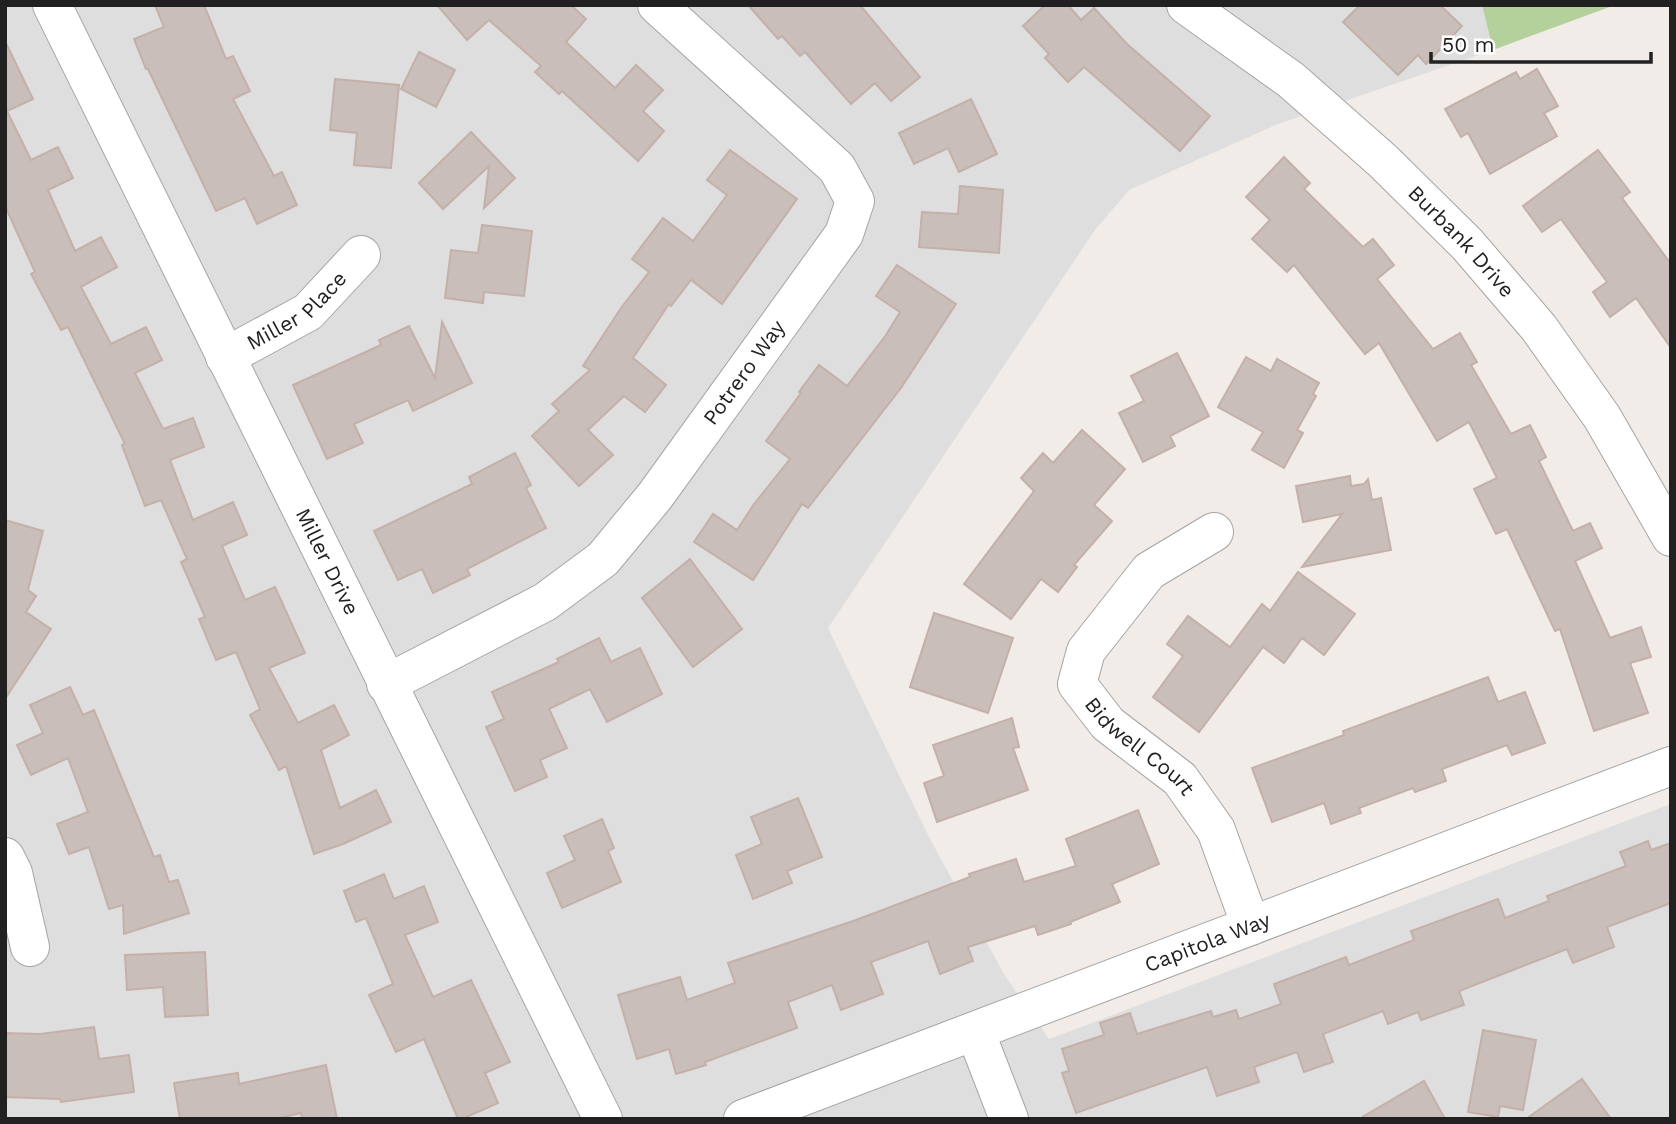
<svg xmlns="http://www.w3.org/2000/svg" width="1676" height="1124" font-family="'Work Sans',sans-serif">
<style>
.residential{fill:#dfdede}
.forest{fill:#b5d19b}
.building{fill:#c9beba;stroke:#c4b0a9;stroke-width:2}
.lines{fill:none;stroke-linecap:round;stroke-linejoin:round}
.minor-casing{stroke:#a5a5a5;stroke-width:40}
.minor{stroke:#fff;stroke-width:38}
.labels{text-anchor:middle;stroke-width:7;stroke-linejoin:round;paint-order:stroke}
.street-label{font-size:21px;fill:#212121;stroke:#fff}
</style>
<rect width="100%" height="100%" fill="#f1ece7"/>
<!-- residential -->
<path class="residential" d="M 5,5 L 1482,5 L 1493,50 L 1278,124 L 1129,190 L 1095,230 L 828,628 L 930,839 L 1004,974 L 1049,1039 L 1671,804 L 1671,1119 L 5,1119 Z"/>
<!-- forest -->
<path class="forest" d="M 1482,5 L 1615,5 L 1493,50 Z"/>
<!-- building -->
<g class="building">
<path d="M 155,5 L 204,5 L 226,59 L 233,56 L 250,91 L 233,99 L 274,176 L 282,172 L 297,205 L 257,224 L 245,198 L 216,211 L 148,69 L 146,69 L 134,39 L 164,27 Z"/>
<path d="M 437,5 L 571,5 L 586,19 L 566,42 L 615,88 L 636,65 L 663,90 L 643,111 L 664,131 L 638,161 L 562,91 L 559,94 L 535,72 L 541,66 L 489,20 L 467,40 Z"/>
<path d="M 748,5 L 860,5 L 920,77 L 891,101 L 875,83 L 851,104 L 805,52 L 800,56 L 782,36 L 778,39 Z"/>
<path d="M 1045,5 L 1068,5 L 1081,20 L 1094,8 L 1127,44 L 1210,116 L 1180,151 L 1084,67 L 1068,82 L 1045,58 L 1049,54 L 1023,26 Z"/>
<path d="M 1360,5 L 1440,5 L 1462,26 L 1426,64 L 1418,55 L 1398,75 L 1343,22 Z"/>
<path d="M 5,41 L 33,99 L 7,111 L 31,160 L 58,147 L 73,178 L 48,190 L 75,251 L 101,237 L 117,267 L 81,287 L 111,344 L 146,327 L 162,360 L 135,373 L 163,429 L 193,418 L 204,447 L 170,460 L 193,520 L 233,502 L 247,535 L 222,546 L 245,600 L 275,587 L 305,653 L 269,668 L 298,723 L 334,705 L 349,735 L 321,750 L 340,808 L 376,790 L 391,822 L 343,844 L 314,854 L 286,766 L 279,770 L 250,715 L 260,709 L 236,652 L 216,660 L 199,619 L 205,617 L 181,562 L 187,559 L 161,500 L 145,506 L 122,445 L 125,444 L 68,327 L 61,330 L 31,274 L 35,272 L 5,206 Z"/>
<path d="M 419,52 L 455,70 L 436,107 L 401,89 Z"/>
<path d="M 1537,69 L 1558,106 L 1544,113 L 1557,136 L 1490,174 L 1468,133 L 1461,137 L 1445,109 L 1516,72 L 1520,79 Z"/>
<path d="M 335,79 L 399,85 L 391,168 L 354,165 L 357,133 L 330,130 Z"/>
<path d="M 971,99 L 997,154 L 959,172 L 948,148 L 914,164 L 899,133 Z"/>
<path d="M 471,132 L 515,178 L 484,208 L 489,166 L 443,209 L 419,183 Z"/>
<path d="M 730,150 L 797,199 L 722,304 L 691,280 L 671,306 L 669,304 L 633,358 L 666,385 L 645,412 L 624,396 L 588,430 L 613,455 L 579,486 L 532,436 L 559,411 L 552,404 L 590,370 L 583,366 L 621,308 L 649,272 L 632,259 L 663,218 L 693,241 L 727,195 L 707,180 Z"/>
<path d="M 1598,150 L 1630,192 L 1622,198 L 1671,264 L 1671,348 L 1636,298 L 1610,317 L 1593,292 L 1607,282 L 1561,219 L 1542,232 L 1523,206 Z"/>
<path d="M 1284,157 L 1310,183 L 1304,189 L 1363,247 L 1373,239 L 1394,265 L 1377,279 L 1433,349 L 1460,333 L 1477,362 L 1471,365 L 1511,434 L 1530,425 L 1546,457 L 1539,461 L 1573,531 L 1590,523 L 1602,548 L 1575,561 L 1610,638 L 1641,627 L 1651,657 L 1630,663 L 1648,713 L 1594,731 L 1560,629 L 1555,631 L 1507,529 L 1496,534 L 1474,489 L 1497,478 L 1469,422 L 1437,441 L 1379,343 L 1365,354 L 1294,265 L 1287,272 L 1252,239 L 1270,220 L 1246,197 Z"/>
<path d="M 960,186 L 1003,190 L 999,253 L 919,247 L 922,212 L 958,214 Z"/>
<path d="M 482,225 L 532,231 L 524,296 L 484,292 L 483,303 L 445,298 L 451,250 L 478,253 Z"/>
<path d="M 897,265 L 956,304 L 901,388 L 808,508 L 802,504 L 753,580 L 694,542 L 713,514 L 737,530 L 754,504 L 790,459 L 766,441 L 801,393 L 799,392 L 819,365 L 847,386 L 886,335 L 900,312 L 876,296 Z"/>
<path d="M 442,322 L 472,383 L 413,411 L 408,400 L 354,424 L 363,443 L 327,459 L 293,385 L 381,345 L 379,340 L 409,326 L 435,378 Z"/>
<path d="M 1177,353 L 1209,416 L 1170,436 L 1175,446 L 1143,462 L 1119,413 L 1144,401 L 1131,376 Z"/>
<path d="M 1246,357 L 1271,371 L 1277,359 L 1319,383 L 1313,394 L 1316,396 L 1297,430 L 1303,433 L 1284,468 L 1252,450 L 1263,432 L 1218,407 Z"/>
<path d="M 1082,430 L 1125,469 L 1094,505 L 1112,521 L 1074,565 L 1077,567 L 1058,592 L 1041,579 L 1011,619 L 964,584 L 1034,491 L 1021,478 L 1043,453 L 1053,463 Z"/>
<path d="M 515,453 L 531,485 L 526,488 L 546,528 L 467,569 L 470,575 L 433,593 L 422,569 L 398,580 L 374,531 L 472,484 L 469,477 Z"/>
<path d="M 1350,476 L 1351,486 L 1364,484 L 1368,479 L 1372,500 L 1381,498 L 1391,550 L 1302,567 L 1342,514 L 1303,522 L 1296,486 Z"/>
<path d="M 5,520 L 43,531 L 28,590 L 36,596 L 26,612 L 51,629 L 5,699 Z"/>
<path d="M 690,559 L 742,629 L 693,667 L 642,598 Z"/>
<path d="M 1298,572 L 1355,614 L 1324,655 L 1302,638 L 1284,663 L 1263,647 L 1199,732 L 1153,697 L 1183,656 L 1167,644 L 1188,616 L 1230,647 L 1262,604 L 1270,611 Z"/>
<path d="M 934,613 L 1013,638 L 988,713 L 910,687 Z"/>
<path d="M 599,638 L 611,662 L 640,648 L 662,694 L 607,722 L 590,689 L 549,709 L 567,748 L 540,760 L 547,777 L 515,791 L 486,727 L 504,719 L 492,692 L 559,662 L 557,659 Z"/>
<path d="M 1488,677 L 1498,702 L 1525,692 L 1545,743 L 1512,755 L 1507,745 L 1442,769 L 1446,781 L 1415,792 L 1413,788 L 1359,808 L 1361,813 L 1331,824 L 1324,803 L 1272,822 L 1252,768 L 1344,735 L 1343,731 Z"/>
<path d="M 70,687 L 83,715 L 94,710 L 154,857 L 160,855 L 169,882 L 178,880 L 189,913 L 124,934 L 123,905 L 109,909 L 89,847 L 69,854 L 57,824 L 88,812 L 68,758 L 31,775 L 17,745 L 43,733 L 30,705 Z"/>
<path d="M 1012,718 L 1019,747 L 1013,748 L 1028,790 L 937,822 L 924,783 L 944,776 L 933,745 Z"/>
<path d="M 798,798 L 822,857 L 787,871 L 792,883 L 753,899 L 736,855 L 762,844 L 751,817 Z"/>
<path d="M 1138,810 L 1159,864 L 1112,884 L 1120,902 L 1070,922 L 1071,924 L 1038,935 L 1035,926 L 968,947 L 973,961 L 940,974 L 928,941 L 871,962 L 883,994 L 841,1010 L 832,985 L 788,1002 L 797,1028 L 705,1062 L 706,1065 L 676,1074 L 669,1049 L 637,1059 L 618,995 L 680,977 L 687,1000 L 735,983 L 728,963 L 856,920 L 970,877 L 969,874 L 1016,859 L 1024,882 L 1076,866 L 1066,839 Z"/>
<path d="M 602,819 L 614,848 L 608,851 L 621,882 L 562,908 L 547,873 L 575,860 L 564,836 Z"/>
<path d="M 1648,841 L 1651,850 L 1671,843 L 1671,903 L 1607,927 L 1614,947 L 1573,963 L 1567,949 L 1459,991 L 1464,1005 L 1421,1020 L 1418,1012 L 1388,1024 L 1383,1011 L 1323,1034 L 1333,1062 L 1304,1072 L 1297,1052 L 1254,1067 L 1259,1082 L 1217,1096 L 1207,1067 L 1076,1113 L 1062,1073 L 1069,1071 L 1062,1049 L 1104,1035 L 1100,1023 L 1130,1013 L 1137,1034 L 1211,1011 L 1213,1017 L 1236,1010 L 1239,1019 L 1281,1004 L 1274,984 L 1346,957 L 1349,965 L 1414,940 L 1411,931 L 1498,899 L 1505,918 L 1549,901 L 1547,896 L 1626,866 L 1620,852 Z"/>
<path d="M 384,874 L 394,899 L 424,886 L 438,922 L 405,935 L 433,997 L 471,980 L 510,1062 L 485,1073 L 498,1103 L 462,1119 L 458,1119 L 424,1039 L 396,1052 L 369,995 L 393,984 L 366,918 L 356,922 L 344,891 Z"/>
<path d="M 205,952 L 208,1015 L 165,1017 L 163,987 L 127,990 L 125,955 Z"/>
<path d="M 94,1027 L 99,1059 L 129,1055 L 134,1092 L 61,1102 L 60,1099 L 5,1097 L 5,1033 L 40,1034 Z"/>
<path d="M 1483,1030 L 1536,1040 L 1523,1110 L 1500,1106 L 1498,1117 L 1468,1112 Z"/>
<path d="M 326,1065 L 337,1119 L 302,1119 L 301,1113 L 275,1119 L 180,1119 L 174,1083 L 238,1073 L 239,1084 Z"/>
<path d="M 1582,1079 L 1611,1119 L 1526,1119 Z"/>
<path d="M 1424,1081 L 1445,1119 L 1359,1119 Z"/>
</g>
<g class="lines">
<defs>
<g id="minor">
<path id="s1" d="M 52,5 L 603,1119"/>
<path id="s2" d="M 1186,5 L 1291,80 L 1383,161 L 1467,244 L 1539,328 L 1602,417 L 1671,537"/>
<path id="s3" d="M 225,357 L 308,312 L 361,255"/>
<path id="s4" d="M 1214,532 L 1149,571 L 1086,651 L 1077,684 L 1108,724 L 1180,779 L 1216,830 L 1251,926"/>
<path id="s5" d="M 386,684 L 545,602 L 603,559 L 655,496 L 844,234 L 855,201 L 837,168 L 657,5"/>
<path d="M 5,857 L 13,873 L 30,947"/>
<path d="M 975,1031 L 1009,1119"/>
<path id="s6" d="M 743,1119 L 1671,766"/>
</g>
</defs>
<!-- minor casing -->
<use href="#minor" class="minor-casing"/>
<!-- minor -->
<use href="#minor" class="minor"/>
</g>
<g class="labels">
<!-- street labels -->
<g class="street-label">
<text dy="7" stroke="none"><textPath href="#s2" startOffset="364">Burbank Drive</textPath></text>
<text dy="7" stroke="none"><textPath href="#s3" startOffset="86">Miller Place</textPath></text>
<text dy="7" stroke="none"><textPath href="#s5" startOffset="485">Potrero Way</textPath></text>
<text dy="7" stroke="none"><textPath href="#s1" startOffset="621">Miller Drive</textPath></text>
<text dy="7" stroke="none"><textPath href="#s4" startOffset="301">Bidwell Court</textPath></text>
<text dy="7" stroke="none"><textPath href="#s6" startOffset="497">Capitola Way</textPath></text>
</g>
</g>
<!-- border -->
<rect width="1676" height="1124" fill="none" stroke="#212121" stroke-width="14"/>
<!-- scale -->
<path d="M1431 52v10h220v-10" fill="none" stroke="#212121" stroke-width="3.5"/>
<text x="1442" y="52" font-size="21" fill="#212121" stroke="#ffffff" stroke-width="5" paint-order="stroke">50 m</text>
</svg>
